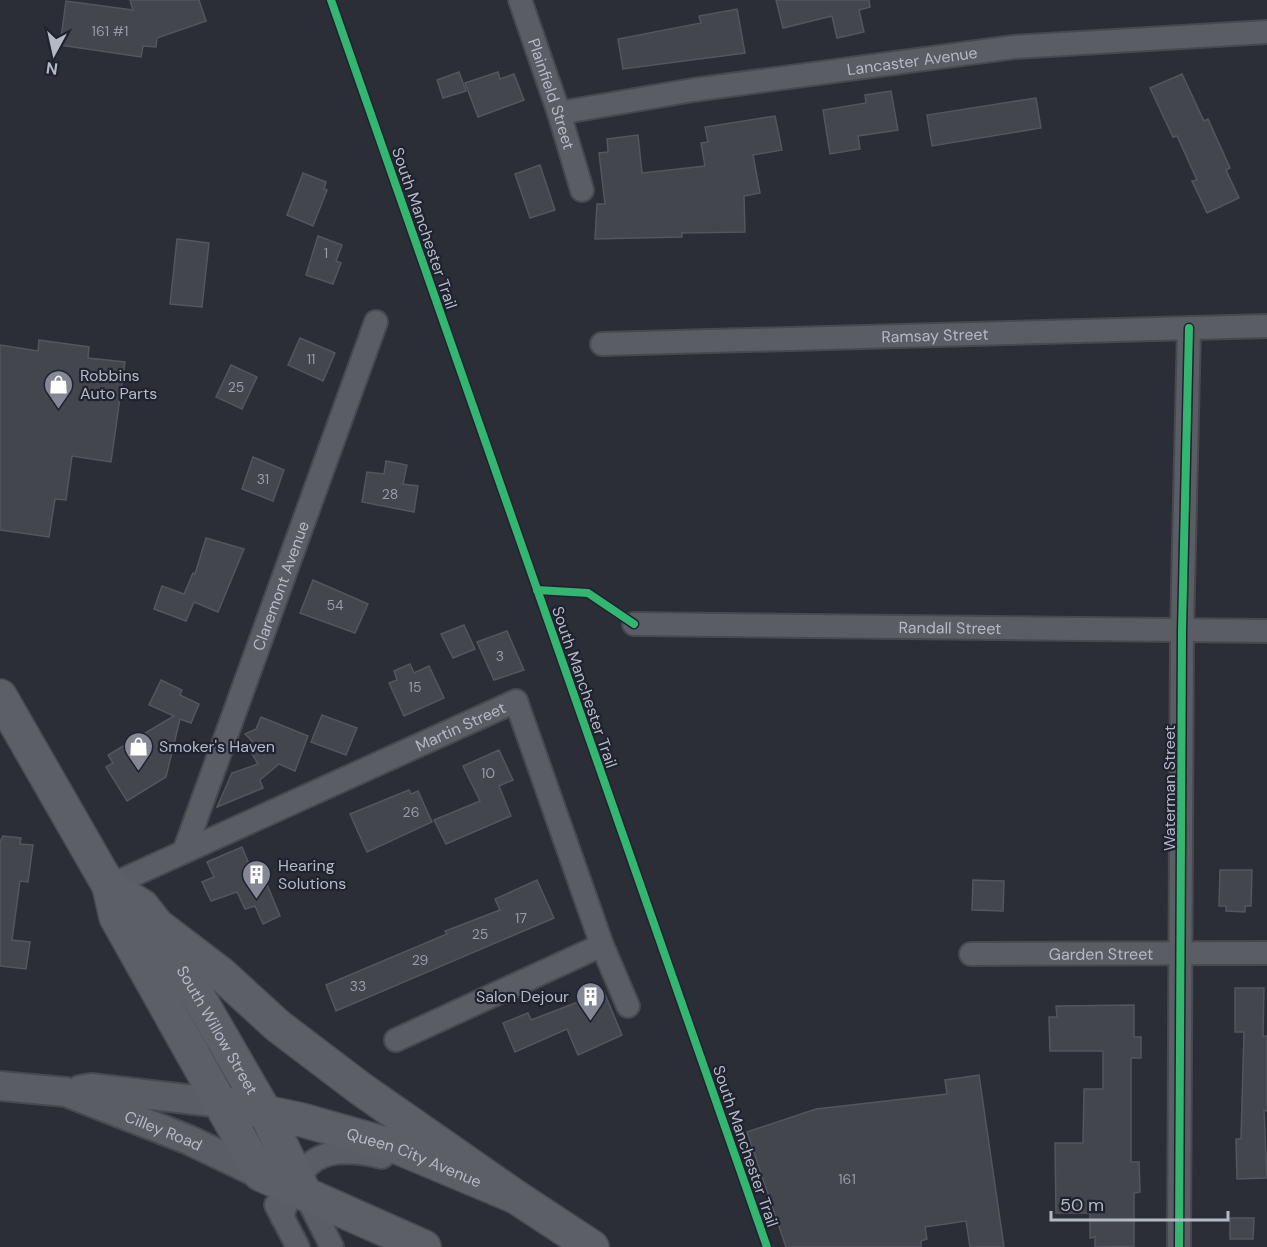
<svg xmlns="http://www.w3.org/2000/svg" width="1267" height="1247" font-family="'DM Sans',sans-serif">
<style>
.building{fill:#43464d;stroke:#53565d;stroke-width:1.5}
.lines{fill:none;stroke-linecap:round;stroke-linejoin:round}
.minor-casing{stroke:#47494f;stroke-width:26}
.tertiary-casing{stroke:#47494f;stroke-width:32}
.primary-casing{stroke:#494b53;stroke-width:36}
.minor{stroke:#5b5d64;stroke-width:22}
.tertiary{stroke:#5b5d64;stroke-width:28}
.primary{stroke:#5d5f66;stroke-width:33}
.cycleway-casing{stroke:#1f2330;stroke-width:11}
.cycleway{stroke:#33b770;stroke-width:8}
.labels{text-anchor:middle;stroke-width:4.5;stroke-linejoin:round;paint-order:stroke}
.number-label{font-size:14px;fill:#989ca8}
.street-label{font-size:16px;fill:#b5b9c6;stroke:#1f2330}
.poi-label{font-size:16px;fill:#b5b9c6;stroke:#1f2330;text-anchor:start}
</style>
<rect width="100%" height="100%" fill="#2b2e36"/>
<!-- building -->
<g class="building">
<path d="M 130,0 L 199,0 L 206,21 L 157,38 L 156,47 L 143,46 L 141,57 L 60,45 L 66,1 L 133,10 Z"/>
<path d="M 776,0 L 869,0 L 870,7 L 859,10 L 864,32 L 837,38 L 832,16 L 783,28 Z"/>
<path d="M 737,9 L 745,53 L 623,69 L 618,39 L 701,23 L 699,16 Z"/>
<path d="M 459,72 L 466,91 L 443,98 L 437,80 Z"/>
<path d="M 498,72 L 500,79 L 514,74 L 524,100 L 478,117 L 465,83 Z"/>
<path d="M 1182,74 L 1204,121 L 1208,119 L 1230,168 L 1226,170 L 1239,198 L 1207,213 L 1192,181 L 1197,180 L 1177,136 L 1173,137 L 1150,88 Z"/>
<path d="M 891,91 L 898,130 L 858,136 L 860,149 L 830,154 L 823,110 L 866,103 L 865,95 Z"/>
<path d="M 1036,98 L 1041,128 L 932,146 L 927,115 Z"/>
<path d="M 775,116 L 782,150 L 753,155 L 760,193 L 744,196 L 745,232 L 682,233 L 682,237 L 595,239 L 597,204 L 605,204 L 599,153 L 608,152 L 607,139 L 638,135 L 642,173 L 705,166 L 701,143 L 708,142 L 705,127 Z"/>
<path d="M 540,165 L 555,210 L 530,218 L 515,174 Z"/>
<path d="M 303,173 L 326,182 L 324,189 L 327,190 L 313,226 L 287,215 Z"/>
<path d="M 318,236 L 342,245 L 336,261 L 341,263 L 333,284 L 306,275 Z"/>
<path d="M 177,239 L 209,243 L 202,307 L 170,304 Z"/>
<path d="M 300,338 L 335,353 L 323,381 L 288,365 Z"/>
<path d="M 39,340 L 89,347 L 88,358 L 125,362 L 111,462 L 72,456 L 66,500 L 55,499 L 49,537 L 0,530 L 0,345 L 38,351 Z"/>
<path d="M 231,365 L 257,377 L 242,409 L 216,397 Z"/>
<path d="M 253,457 L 284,470 L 273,501 L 242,489 Z"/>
<path d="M 386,461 L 407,465 L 403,484 L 418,486 L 414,512 L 362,502 L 367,472 L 384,474 Z"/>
<path d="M 206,538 L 244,549 L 218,612 L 194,602 L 186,621 L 154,609 L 162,586 L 184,594 L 193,573 L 195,574 Z"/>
<path d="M 313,580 L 368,604 L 355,633 L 300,613 Z"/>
<path d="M 464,625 L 475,649 L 453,658 L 441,634 Z"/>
<path d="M 507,631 L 524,670 L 494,680 L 477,642 Z"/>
<path d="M 410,664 L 414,673 L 429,666 L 444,698 L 404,716 L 389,683 L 397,680 L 394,671 Z"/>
<path d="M 161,680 L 182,690 L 180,695 L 199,704 L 191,723 L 180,719 L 166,777 L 127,801 L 106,767 L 113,763 L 108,755 L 174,716 L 149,705 Z"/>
<path d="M 322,715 L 357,728 L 346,755 L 311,742 Z"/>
<path d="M 261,717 L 308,736 L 295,771 L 279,764 L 260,780 L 263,788 L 217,807 L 232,773 L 258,764 L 249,749 L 252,741 L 245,734 L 256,729 Z"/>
<path d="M 499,750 L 513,780 L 499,786 L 511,816 L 446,844 L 434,820 L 480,801 L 463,766 Z"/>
<path d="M 409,790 L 411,794 L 418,791 L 432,822 L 367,852 L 350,814 Z"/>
<path d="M 3,836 L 21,838 L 20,844 L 33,845 L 28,882 L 20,881 L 12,940 L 30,942 L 26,969 L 0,966 L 0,842 Z"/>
<path d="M 242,847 L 258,886 L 266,882 L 280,916 L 263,924 L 255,906 L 245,909 L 237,892 L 211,901 L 202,882 L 214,877 L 207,862 Z"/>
<path d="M 1220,870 L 1252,870 L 1251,906 L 1245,906 L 1245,912 L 1226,911 L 1226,906 L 1219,906 Z"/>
<path d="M 537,880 L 554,918 L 336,1011 L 326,985 L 447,934 L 445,931 L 500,910 L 495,899 Z"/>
<path d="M 973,880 L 1004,881 L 1003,911 L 972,910 Z"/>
<path d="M 1235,988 L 1264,988 L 1263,1036 L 1267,1036 L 1267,1111 L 1264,1110 L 1267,1178 L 1237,1179 L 1236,1139 L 1241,1139 L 1244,1032 L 1235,1032 Z"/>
<path d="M 604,992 L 622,1035 L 578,1055 L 567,1029 L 515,1052 L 503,1023 L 528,1013 L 531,1020 Z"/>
<path d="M 1134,1005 L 1134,1037 L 1141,1037 L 1141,1058 L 1131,1058 L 1131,1162 L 1139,1162 L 1140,1192 L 1134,1193 L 1134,1246 L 1095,1247 L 1095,1237 L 1090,1238 L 1090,1213 L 1056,1213 L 1055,1143 L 1083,1143 L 1084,1089 L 1103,1089 L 1103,1051 L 1050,1051 L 1049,1017 L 1057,1017 L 1056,1006 Z"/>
<path d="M 979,1075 L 1004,1247 L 970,1247 L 966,1221 L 925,1227 L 927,1239 L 921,1241 L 921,1247 L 786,1247 L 747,1132 L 816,1109 L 947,1094 L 945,1080 Z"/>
<path d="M 1230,1218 L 1254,1218 L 1253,1239 L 1230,1239 Z"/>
</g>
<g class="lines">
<defs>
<g id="minor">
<path id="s1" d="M 520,0 L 559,113 L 582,190"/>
<path id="s2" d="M 559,113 L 693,90 L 1014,47 L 1267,32"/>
<path id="s3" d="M 602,344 L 1267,326"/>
<path id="s4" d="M 634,624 L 1267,631"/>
<path id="s5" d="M 185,849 L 376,322"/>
<path id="s6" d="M 109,886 L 516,701 L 602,945 L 628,1006"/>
<path id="s7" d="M 971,954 L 1267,953"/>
<path d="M 396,1040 L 602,945"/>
<path d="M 305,1194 L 332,1247"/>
<path d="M 276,1205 L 298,1247"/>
<path d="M 282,1217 C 300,1158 321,1143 382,1157"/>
<path d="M 1179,1247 L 1182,631 L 1189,328"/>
</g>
<g id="tertiary">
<path id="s8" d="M 0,1086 L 66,1092 L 189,1140 L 260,1174"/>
<path d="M 80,1090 L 91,1088 L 221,1103"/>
</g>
<g id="primary">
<path d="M 0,696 L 109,886 L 116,917 L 260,1174 L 424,1247"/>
<path id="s9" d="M 109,886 L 142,906 L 157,925 L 265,1112 L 305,1194"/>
<path d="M 157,925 L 220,973 L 278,1026 L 361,1089 L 516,1197"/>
<path id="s10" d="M 221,1103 L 302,1120 L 397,1147 L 516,1197 L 592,1247"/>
</g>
</defs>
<!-- minor casing -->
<use href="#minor" class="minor-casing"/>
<!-- tertiary casing -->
<use href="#tertiary" class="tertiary-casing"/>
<!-- primary casing -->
<use href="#primary" class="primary-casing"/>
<!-- minor -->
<use href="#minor" class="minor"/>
<!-- tertiary -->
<use href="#tertiary" class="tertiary"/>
<!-- primary -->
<use href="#primary" class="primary"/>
<defs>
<g id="cycleway">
<path d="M 331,0 L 767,1247"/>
<path d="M 537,590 L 588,593 L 634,624"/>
<path d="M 1179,1247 L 1182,631 L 1189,328"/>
</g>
</defs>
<!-- cycleway casing -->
<use href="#cycleway" class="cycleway-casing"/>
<!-- cycleway -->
<use href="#cycleway" class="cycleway"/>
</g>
<!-- icons -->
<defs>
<symbol id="shop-pin" viewBox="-11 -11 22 30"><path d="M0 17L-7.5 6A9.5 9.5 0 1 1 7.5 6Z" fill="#858894" stroke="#1f2330"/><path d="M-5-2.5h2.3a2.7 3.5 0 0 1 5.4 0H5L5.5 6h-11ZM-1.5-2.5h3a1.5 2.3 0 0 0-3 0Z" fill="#fff"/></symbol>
<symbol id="building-pin" viewBox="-11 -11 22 30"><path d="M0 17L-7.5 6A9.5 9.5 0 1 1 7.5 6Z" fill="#858894" stroke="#1f2330"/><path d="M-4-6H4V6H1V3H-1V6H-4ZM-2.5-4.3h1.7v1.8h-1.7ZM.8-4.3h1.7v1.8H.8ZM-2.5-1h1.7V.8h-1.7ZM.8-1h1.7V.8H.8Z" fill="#fff"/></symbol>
</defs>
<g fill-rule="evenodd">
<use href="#shop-pin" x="42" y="368" width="33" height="45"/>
<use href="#shop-pin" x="122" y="730" width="33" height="45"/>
<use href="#building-pin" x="240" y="858" width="33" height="45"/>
<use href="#building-pin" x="574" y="980" width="33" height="45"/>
</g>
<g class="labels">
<!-- number labels -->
<g class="number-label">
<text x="110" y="36">161 #1</text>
<text x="326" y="258">1</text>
<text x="311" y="364">11</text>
<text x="236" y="392">25</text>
<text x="263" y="484">31</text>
<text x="390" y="499">28</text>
<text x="335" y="610">54</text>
<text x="500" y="661">3</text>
<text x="415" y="692">15</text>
<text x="488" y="778">10</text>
<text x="411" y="817">26</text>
<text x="521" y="923">17</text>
<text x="480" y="939">25</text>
<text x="420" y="965">29</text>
<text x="358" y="991">33</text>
<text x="847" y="1184">161</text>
</g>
<!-- street labels -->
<g class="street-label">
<text dy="6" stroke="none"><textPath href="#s2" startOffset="357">Lancaster Avenue</textPath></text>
<text dy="6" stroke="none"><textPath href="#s1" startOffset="99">Plainfield Street</textPath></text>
<text transform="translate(425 228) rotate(71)" y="6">South Manchester Trail</text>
<text dy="6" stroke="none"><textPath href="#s3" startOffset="333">Ramsay Street</textPath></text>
<text dy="6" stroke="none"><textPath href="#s5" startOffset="280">Claremont Avenue</textPath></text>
<text dy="6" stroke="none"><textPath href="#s4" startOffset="316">Randall Street</textPath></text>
<text transform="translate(585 687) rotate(71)" y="6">South Manchester Trail</text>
<text dy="6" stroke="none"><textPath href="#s6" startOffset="386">Martin Street</textPath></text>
<text transform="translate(1169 788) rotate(-90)" y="6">Waterman Street</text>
<text dy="6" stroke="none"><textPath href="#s7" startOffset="130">Garden Street</textPath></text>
<text dy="6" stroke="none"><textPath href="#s9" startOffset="184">South Willow Street</textPath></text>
<text dy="6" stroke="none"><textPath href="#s8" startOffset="171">Cilley Road</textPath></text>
<text transform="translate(746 1146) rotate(71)" y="6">South Manchester Trail</text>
<text dy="6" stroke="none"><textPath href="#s10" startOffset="201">Queen City Avenue</textPath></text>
</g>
<!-- poi labels -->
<g class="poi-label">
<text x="80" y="381">Robbins<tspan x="80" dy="18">Auto Parts</tspan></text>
<text x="159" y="752">Smoker's Haven</text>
<text x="278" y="871">Hearing<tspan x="278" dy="18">Solutions</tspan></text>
<text x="569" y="1002" text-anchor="end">Salon Dejour</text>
</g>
</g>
<!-- north arrow -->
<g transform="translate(54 54) rotate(188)" stroke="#1f2330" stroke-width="4.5" paint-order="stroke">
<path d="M0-4.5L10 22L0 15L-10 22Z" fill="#b5b9c6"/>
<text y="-9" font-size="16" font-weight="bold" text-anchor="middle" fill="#b5b9c6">N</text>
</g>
<!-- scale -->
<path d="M1051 1211v9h177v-9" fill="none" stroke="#b5b9c6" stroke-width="3"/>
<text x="1060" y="1211" font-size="18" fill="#b5b9c6" stroke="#1f2330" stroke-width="4.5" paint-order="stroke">50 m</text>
</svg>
